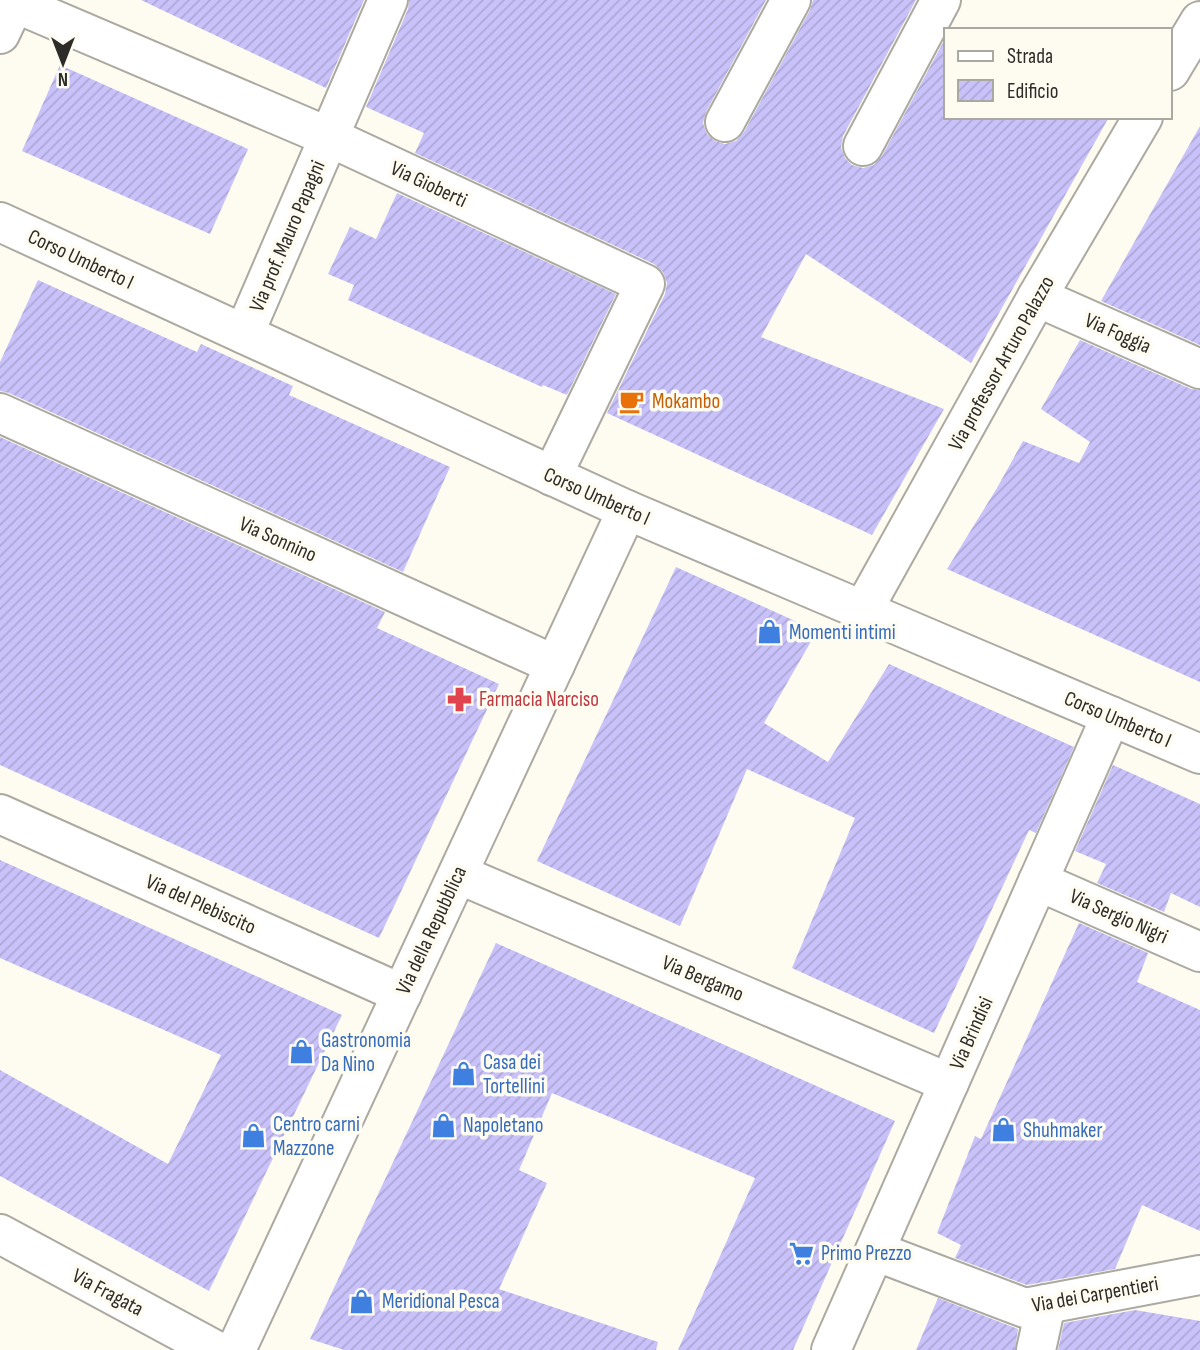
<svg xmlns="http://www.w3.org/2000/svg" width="1200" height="1350" font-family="'Sofia Sans Condensed',sans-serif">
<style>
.building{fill:url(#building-hatch)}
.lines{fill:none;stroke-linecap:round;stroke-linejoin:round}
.minor-casing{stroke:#aba9a0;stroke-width:42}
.minor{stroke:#fff;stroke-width:38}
.labels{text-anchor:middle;stroke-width:7;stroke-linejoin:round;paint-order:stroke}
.street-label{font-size:21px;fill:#2d2c28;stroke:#fefcf1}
.food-label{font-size:21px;fill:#c56008;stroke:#fefcf1;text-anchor:start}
.shop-label{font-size:21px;fill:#366cbe;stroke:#fefcf1;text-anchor:start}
.health-label{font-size:21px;fill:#be3a42;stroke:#fefcf1;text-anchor:start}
</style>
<defs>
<pattern id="building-hatch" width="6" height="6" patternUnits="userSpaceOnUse" patternTransform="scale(1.75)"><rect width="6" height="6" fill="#c9c2fa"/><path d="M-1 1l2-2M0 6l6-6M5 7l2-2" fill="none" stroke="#ada7d6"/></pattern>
</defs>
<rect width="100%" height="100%" fill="#fefcf1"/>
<!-- building -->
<g class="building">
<path d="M 141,0 L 364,0 L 326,88 Z"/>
<path d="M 409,0 L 766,0 L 706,112 L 703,123 L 707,134 L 715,141 L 725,144 L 736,141 L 744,132 L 810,10 L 813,0 L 916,0 L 843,136 L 841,147 L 845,158 L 852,165 L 863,168 L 874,165 L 882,156 L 946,37 L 946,117 L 1109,117 L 971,363 L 806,254 L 761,337 L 944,409 L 872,535 L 607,413 L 665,294 L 667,283 L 663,272 L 654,264 L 415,153 L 424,133 L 366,107 L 408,9 Z"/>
<path d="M 60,65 L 248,149 L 210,234 L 22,151 Z"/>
<path d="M 1200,126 L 1200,345 L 1101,301 Z"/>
<path d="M 397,193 L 616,294 L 567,395 L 543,385 L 542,387 L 348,300 L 354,285 L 328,274 L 350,227 L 376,239 Z"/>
<path d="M 38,280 L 197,352 L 201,344 L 293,386 L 289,395 L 450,467 L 403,572 L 9,393 L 0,391 L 0,362 Z"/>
<path d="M 1080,340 L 1191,389 L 1200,390 L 1200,682 L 947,569 L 997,488 L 1023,441 L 1079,463 L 1090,442 L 1041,409 Z"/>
<path d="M 0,437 L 385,612 L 377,628 L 499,684 L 379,938 L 0,765 Z"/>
<path d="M 676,567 L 817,631 L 764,723 L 828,762 L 889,664 L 1074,747 L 1036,833 L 1029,830 L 934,1033 L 792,968 L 855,818 L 747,769 L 680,926 L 537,861 Z"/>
<path d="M 1113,765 L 1200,804 L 1200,907 L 1171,893 L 1164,912 L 1097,883 L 1106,864 L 1075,851 Z"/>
<path d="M 0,860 L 342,1015 L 209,1291 L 0,1176 L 0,1070 L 168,1164 L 221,1055 L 0,958 Z"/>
<path d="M 1079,923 L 1148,953 L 1137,982 L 1200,1010 L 1200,1231 L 1142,1205 L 1115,1269 L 1027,1285 L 955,1258 L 961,1245 L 937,1233 L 975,1136 L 981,1139 Z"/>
<path d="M 496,943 L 895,1121 L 793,1350 L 678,1350 L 755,1178 L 552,1093 L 519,1170 L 547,1183 L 499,1289 L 658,1342 L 656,1350 L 344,1350 L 310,1339 Z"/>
<path d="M 938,1298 L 1018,1329 L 1015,1350 L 916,1350 Z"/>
<path d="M 1135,1310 L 1200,1321 L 1200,1350 L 1058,1350 L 1064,1323 Z"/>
</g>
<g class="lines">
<defs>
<g id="minor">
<path d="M 15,3 L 329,137 L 645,284 L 552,476"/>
<path d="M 0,34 L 16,0"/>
<path d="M 1170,71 L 1200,21"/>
<path d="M 725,122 L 791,0"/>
<path d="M 863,146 L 941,0"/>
<path d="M 0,222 L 627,510 L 1200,754"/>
<path d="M 1037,297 L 1200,369"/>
<path d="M 244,334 L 388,0"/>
<path d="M 0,413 L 555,665"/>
<path d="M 863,610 L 1037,297 L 1143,117"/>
<path d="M 0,814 L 402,994"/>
<path d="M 458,874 L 949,1083"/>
<path d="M 1038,881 L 1200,952"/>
<path d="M 0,1234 L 215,1350"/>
<path d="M 875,1251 L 1025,1308 L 1200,1275"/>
<path d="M 236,1350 L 627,510"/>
<path d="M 831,1350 L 1111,716"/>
<path d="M 1036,1350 L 1046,1304"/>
</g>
</defs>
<!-- minor casing -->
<use href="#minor" class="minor-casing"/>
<!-- minor -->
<use href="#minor" class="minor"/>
</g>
<!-- icons -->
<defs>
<symbol id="cafe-bare" viewBox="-9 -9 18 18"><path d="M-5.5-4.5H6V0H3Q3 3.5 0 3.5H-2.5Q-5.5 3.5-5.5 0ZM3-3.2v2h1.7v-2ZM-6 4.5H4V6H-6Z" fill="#e8710a" stroke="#fefcf1" stroke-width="2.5" paint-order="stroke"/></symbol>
<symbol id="shop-bare" viewBox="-9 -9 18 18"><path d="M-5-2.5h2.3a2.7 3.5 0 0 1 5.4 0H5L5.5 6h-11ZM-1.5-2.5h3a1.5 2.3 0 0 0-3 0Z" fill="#3f7fe0" stroke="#fefcf1" stroke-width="2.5" paint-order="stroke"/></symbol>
<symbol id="pharmacy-bare" viewBox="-9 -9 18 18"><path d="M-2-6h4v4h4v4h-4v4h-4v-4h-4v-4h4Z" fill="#e0444e" stroke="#fefcf1" stroke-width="2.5" paint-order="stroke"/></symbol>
<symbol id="supermarket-bare" viewBox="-9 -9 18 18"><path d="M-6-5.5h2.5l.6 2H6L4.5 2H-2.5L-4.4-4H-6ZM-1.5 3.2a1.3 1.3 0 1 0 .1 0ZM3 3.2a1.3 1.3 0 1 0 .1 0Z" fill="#3f7fe0" stroke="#fefcf1" stroke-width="2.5" paint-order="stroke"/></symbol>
</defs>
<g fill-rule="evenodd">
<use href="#cafe-bare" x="614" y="384" width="35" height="35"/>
<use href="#shop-bare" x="752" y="614" width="35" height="35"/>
<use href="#pharmacy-bare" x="442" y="682" width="35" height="35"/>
<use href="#shop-bare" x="284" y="1034" width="35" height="35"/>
<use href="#shop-bare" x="446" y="1056" width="35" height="35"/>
<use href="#shop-bare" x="426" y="1108" width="35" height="35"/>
<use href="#shop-bare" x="986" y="1112" width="35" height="35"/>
<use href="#shop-bare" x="236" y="1118" width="35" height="35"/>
<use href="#supermarket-bare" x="784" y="1236" width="35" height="35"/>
<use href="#shop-bare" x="344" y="1284" width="35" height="35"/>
</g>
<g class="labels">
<!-- street labels -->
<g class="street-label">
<text transform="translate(429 184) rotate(25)" y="7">Via Gioberti</text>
<text transform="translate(287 236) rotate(-67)" y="7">Via prof. Mauro Papagni</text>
<text transform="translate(81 259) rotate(25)" y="7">Corso Umberto I</text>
<text transform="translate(1118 333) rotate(24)" y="7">Via Foggia</text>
<text transform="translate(1001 363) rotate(-61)" y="7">Via professor Arturo Palazzo</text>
<text transform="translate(597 496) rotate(24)" y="7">Corso Umberto I</text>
<text transform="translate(278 539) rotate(24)" y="7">Via Sonnino</text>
<text transform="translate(1118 719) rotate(23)" y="7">Corso Umberto I</text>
<text transform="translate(201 904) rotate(24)" y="7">Via del Plebiscito</text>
<text transform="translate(1119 916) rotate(24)" y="7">Via Sergio Nigri</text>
<text transform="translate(431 930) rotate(-65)" y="7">Via della Repubblica</text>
<text transform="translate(703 978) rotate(23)" y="7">Via Bergamo</text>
<text transform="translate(971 1033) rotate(-66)" y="7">Via Brindisi</text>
<text transform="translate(108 1292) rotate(28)" y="7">Via Fragata</text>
<text transform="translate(1095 1294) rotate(-10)" y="7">Via dei Carpentieri</text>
</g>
<!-- food labels -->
<g class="food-label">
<text x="652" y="408">Mokambo</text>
</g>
<!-- shop labels -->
<g class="shop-label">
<text x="789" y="639">Momenti intimi</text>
<text x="321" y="1047">Gastronomia<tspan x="321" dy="24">Da Nino</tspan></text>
<text x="483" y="1069">Casa dei<tspan x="483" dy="24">Tortellini</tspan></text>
<text x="273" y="1131">Centro carni<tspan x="273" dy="24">Mazzone</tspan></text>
<text x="463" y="1132">Napoletano</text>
<text x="1023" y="1137">Shuhmaker</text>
<text x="821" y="1260">Primo Prezzo</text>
<text x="382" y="1308">Meridional Pesca</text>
</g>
<!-- health labels -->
<g class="health-label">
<text x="479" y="706">Farmacia Narciso</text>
</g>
</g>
<!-- legend -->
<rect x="944" y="28" width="228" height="91" fill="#fefcf1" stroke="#aaa9a1" stroke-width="2"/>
<rect x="958" y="51" width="35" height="10" fill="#ffffff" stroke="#aaa9a1" stroke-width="2"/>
<text x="1007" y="63" font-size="21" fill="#2d2c28">Strada</text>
<rect x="958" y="80" width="35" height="21" fill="url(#building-hatch)" stroke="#aaa9a1" stroke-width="2"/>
<text x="1007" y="98" font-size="21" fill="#2d2c28">Edificio</text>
<!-- north arrow -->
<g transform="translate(63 63) rotate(180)" stroke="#fefcf1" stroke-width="5" paint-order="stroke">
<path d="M0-5L12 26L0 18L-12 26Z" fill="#2d2c28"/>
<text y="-10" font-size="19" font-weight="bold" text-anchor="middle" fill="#2d2c28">N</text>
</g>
</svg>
